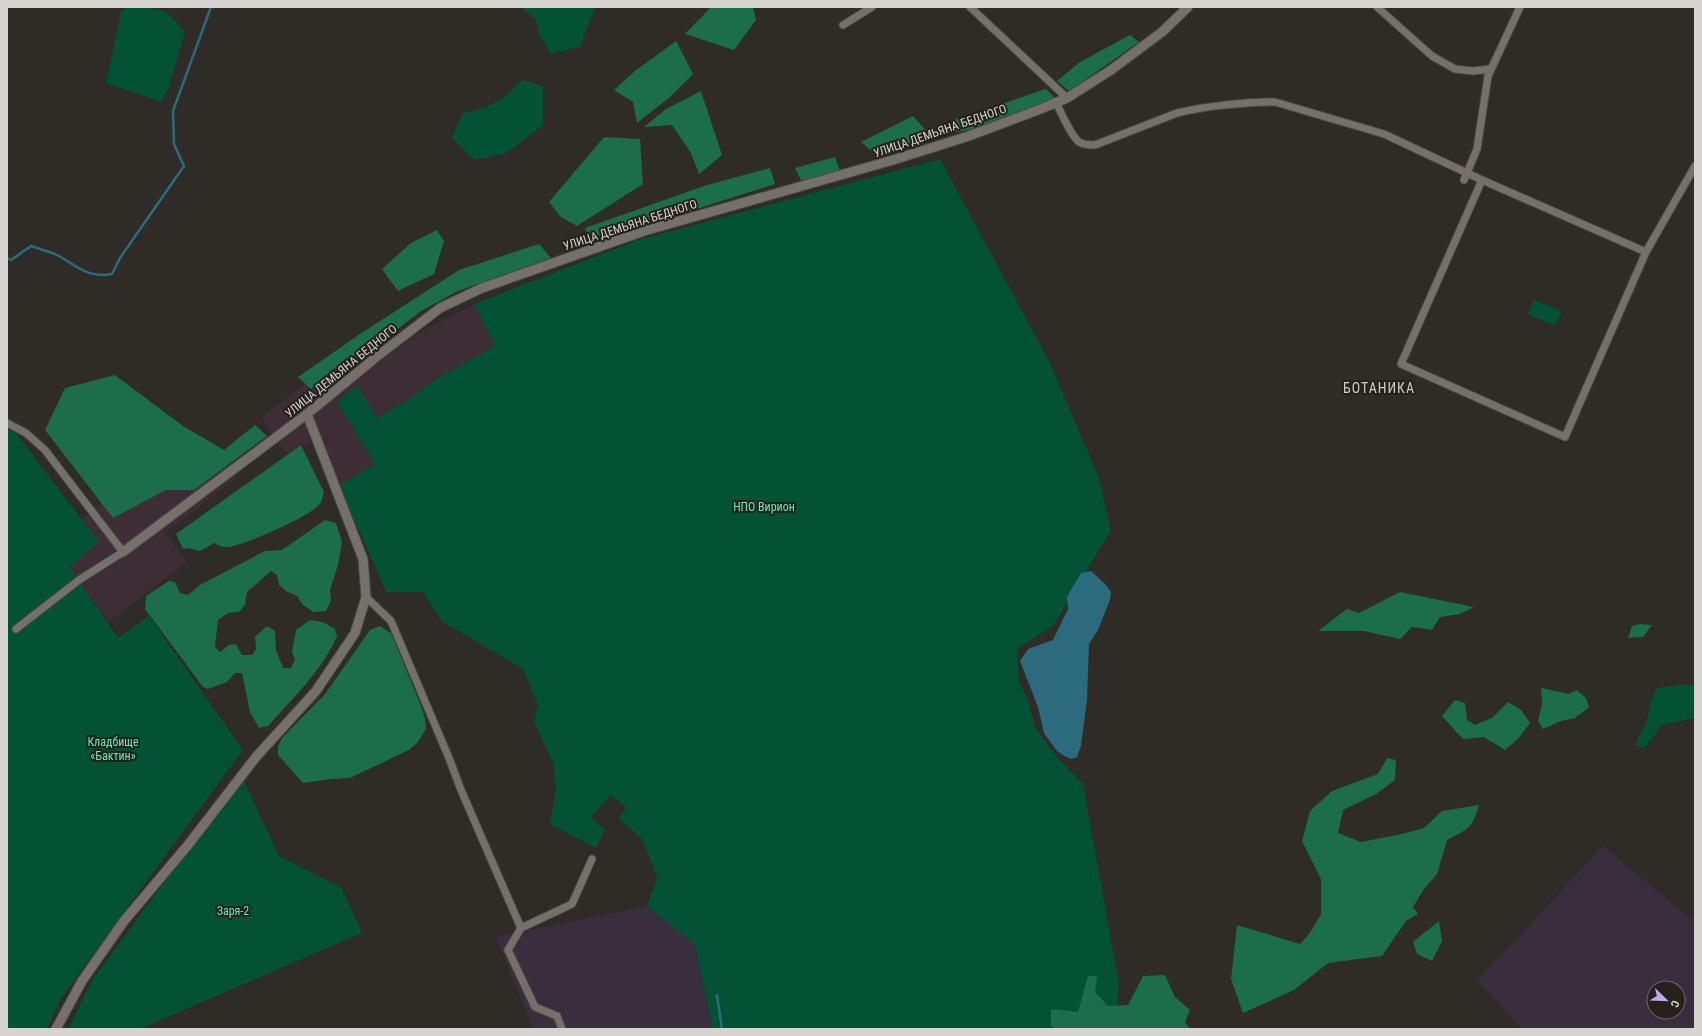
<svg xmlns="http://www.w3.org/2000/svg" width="1702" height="1036" font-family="'Roboto Condensed',sans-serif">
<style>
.commercial{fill:#3e2d37}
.industrial{fill:#392e3d;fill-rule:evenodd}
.green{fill:#035236}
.forest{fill:#1b6d4c}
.water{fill:#2c6b7e}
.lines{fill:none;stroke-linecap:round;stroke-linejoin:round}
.stream{stroke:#2c6b7e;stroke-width:2.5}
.minor-casing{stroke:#4c4945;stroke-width:9}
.tertiary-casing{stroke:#4c4945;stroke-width:11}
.minor{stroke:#75706a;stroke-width:7}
.tertiary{stroke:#75706a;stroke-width:9}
.labels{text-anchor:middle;stroke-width:4;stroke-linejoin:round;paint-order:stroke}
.street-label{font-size:12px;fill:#d6d4d0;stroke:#25211d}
.park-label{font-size:12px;fill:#65edb1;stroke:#25211d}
.quarter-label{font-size:14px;letter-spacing:1px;fill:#d1ccc6;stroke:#25211d}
</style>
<rect width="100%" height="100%" fill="#2f2b26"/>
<!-- commercial -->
<g class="commercial">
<path d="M 474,304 L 496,346 L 436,379 L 409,399 L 377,418 L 338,402 L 375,464 L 339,485 L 319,438 L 286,453 L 261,417 L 356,345 L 375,366 L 413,336 Z"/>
<path d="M 212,447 L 236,478 L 165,533 L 187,562 L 109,622 L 65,564 L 81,519 L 120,488 L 134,507 Z"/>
</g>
<!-- industrial -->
<g class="industrial">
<path d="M 1603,846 L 1691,919 L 1695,916 L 1695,1029 L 1522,1029 L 1477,981 ZM 1654,988 L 1678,988 L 1678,1012 L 1654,1012 Z"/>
<path d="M 647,906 L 695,945 L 713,1029 L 533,1029 L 496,937 Z"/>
</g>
<!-- green -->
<g class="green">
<path d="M 130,7 L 147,7 L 167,12 L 185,32 L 169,87 L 162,102 L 106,83 L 121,11 Z"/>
<path d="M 520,7 L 595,7 L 580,47 L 551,54 L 539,34 L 535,18 Z"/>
<path d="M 522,80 L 543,86 L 543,125 L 507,153 L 474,160 L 452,138 L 462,114 L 486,107 L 503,98 Z"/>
<path d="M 940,159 L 1050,363 L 1099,478 L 1111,531 L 1053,626 L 1017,649 L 1019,680 L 1028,701 L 1036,729 L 1057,757 L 1083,784 L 1119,984 L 1116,1029 L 713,1029 L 695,945 L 647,906 L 657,878 L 643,840 L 618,818 L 626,808 L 611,795 L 591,817 L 605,830 L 596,848 L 550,824 L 556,787 L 553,763 L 534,722 L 538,705 L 523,669 L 441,621 L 423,592 L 386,592 L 339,485 L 375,464 L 337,402 L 357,385 L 377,418 L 409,399 L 436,379 L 495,346 L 474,304 L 638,240 Z"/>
<path d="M 1534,300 L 1562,311 L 1555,326 L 1528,314 Z"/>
<path d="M 7,430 L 16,433 L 99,542 L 69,567 L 118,638 L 149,616 L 243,750 L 61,998 L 47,1029 L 7,1029 Z"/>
<path d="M 1685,684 L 1695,686 L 1695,718 L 1662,725 L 1644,749 L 1635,745 L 1647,720 L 1650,704 L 1656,688 Z"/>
<path d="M 242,777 L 279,856 L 342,888 L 362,933 L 140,1029 L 68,1029 L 93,979 Z"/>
</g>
<!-- forest -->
<g class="forest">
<path d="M 711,7 L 753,7 L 756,20 L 734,50 L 685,34 Z"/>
<path d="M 1130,35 L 1139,42 L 1069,91 L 1057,81 L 1080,62 Z"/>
<path d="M 676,41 L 693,74 L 670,97 L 637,123 L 633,102 L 614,90 L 635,71 Z"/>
<path d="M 1046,89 L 1056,99 L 982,128 L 956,132 L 951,121 Z"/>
<path d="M 701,91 L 722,155 L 699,174 L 691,153 L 672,125 L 644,127 L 666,109 Z"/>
<path d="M 913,116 L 931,136 L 875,154 L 861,142 Z"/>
<path d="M 604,137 L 640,139 L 643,184 L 577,226 L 561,217 L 549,202 Z"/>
<path d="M 835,157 L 840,171 L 802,182 L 795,168 Z"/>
<path d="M 770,168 L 775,184 L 615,235 L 588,236 L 585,228 L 707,185 Z"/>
<path d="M 437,230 L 444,241 L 434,274 L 398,291 L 382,269 L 411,243 Z"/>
<path d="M 539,244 L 551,258 L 458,291 L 421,311 L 376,346 L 345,359 L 311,389 L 298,377 L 360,334 L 459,270 Z"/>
<path d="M 115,375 L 183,426 L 224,450 L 255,425 L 267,436 L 194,490 L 166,490 L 113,518 L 45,430 L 65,388 Z"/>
<path d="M 301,445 L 324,492 C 323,496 322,501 320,504 C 311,516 245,545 228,547 C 224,548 218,545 214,543 L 200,551 L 189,548 L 183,549 L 176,534 Z"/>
<path d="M 325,520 L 336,523 L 342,542 L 338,565 L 330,590 L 331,601 L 326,611 L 313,612 L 303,605 L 297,596 L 286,591 L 279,585 L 277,575 L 271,571 L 247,592 L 245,605 L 239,612 L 228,613 L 218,620 L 215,647 L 220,652 L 229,645 L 236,644 L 242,655 L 252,655 L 256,649 L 255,637 L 267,626 L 275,631 L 276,650 L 283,668 L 291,668 L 295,659 L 292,652 L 296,630 L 310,620 L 323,622 L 335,629 L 337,636 C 322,671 293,698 268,726 L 259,728 L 250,712 L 242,673 L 235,673 L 227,682 L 208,689 L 203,687 L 145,609 L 146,596 L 169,581 L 175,582 L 180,593 L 188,595 L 200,585 L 265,551 L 282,550 Z"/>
<path d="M 1400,592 L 1474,607 L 1460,614 L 1440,617 L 1432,630 L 1412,627 L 1400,639 L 1364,631 L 1318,631 L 1347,609 L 1359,613 Z"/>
<path d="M 1640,624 L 1652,625 L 1643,637 L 1628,638 L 1632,626 Z"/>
<path d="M 380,626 L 391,633 L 421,706 L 425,718 L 426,729 L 418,742 L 409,750 L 350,778 L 330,779 L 303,783 L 278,755 L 278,746 L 282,738 L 325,694 L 370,630 Z"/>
<path d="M 1541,688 L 1569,694 L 1577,690 L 1586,698 L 1589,707 L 1575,718 L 1561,721 L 1543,729 L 1538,721 L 1542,704 Z"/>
<path d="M 1455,700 L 1465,703 L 1467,720 L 1475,725 L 1492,718 L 1508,702 L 1521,710 L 1530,723 L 1518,739 L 1505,750 L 1484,737 L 1463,739 L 1442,716 Z"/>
<path d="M 1387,758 L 1396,760 L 1395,780 L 1376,794 L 1343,810 L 1338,833 L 1361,842 L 1402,834 L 1424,828 L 1442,811 L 1479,805 C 1472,829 1468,829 1447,840 L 1437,874 L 1424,889 L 1413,907 L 1418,914 L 1406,921 L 1382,956 L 1328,963 L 1294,990 L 1243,1013 L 1231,979 L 1237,925 L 1300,944 L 1310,933 L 1321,914 L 1321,879 L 1302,841 L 1310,811 L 1332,791 L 1378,774 Z"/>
<path d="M 1439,921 L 1442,941 L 1432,961 L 1417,954 L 1413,942 Z"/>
<path d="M 1165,975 L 1175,997 L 1190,1010 L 1185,1022 L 1190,1029 L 1055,1029 L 1051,1026 L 1051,1009 L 1078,1012 L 1088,976 L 1097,976 L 1095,992 L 1108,1006 L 1128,1005 L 1143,976 Z"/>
</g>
<!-- water -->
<path class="water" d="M 1091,571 L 1105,584 L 1111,592 L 1110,600 L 1098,630 L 1089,644 L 1087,700 L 1081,746 L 1077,757 L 1072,759 L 1066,757 L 1057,751 L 1044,733 L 1038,707 L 1020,661 L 1028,649 L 1053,640 L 1068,609 L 1067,597 L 1081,573 Z"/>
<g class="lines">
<!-- stream -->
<g class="stream">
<path d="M 7,258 L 11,260 L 31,246 C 39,249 47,251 55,254 C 75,264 87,279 112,274 L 120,258 L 184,166 L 174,144 L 173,111 L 211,7"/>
<path d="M 717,995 L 722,1029"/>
</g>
<defs>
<g id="minor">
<path d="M 970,7 L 1067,98"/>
<path d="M 1377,7 L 1432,56 L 1455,69 L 1473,71 L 1490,69"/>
<path d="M 843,25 L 872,7"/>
<path d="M 1056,103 C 1062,113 1070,135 1079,142 C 1084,145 1090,145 1095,145 L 1177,113 C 1206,106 1245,102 1275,102 L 1384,134 L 1482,180 L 1646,252"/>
<path d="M 1464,180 L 1477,149 L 1488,76 L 1520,7"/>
<path d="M 1482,180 L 1401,364 L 1565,437 L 1646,252 L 1695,166"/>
<path d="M 7,423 L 26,433 L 45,450 L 123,552 L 79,580 L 16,629"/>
<path d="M 366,597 L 391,621 L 449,758 L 461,790 L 521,928"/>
<path d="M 562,1029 L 557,1016 L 535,1007 L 508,950 L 521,928 L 572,904 L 592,859"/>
</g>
<g id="tertiary">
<path d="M 123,552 L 307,414 L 375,358 L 440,308 L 482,288 L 644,231 L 893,160 L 969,136 L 1043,108 L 1067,98 L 1111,70 L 1162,32 L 1188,7"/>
<path d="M 56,1029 L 82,981 L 124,921 L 188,845 L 256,757 L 316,691 L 355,633 L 366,597 L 363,559 L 307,414"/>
</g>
</defs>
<!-- minor casing -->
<use href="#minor" class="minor-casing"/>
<!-- tertiary casing -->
<use href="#tertiary" class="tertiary-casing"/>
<!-- minor -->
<use href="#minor" class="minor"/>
<!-- tertiary -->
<use href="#tertiary" class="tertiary"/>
</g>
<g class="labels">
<!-- street labels -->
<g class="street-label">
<text transform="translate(940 131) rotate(-19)" y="4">УЛИЦА ДЕМЬЯНА БЕДНОГО</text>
<text transform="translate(630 225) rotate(-18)" y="4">УЛИЦА ДЕМЬЯНА БЕДНОГО</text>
<text transform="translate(341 371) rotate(-39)" y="4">УЛИЦА ДЕМЬЯНА БЕДНОГО</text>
</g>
<!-- park labels -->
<g class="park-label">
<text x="764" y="511">НПО Вирион</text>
<text x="113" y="746">Кладбище<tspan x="113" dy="14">«Бактин»</tspan></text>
<text x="233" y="915">Заря-2</text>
</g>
<!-- quarter labels -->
<g class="quarter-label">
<text x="1379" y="393">БОТАНИКА</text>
</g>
</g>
<!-- border -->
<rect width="1702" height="1036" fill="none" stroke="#d6d4d0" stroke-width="16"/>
<!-- north arrow -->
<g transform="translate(1666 1000) rotate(113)"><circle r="19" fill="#25211d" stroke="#6c6965"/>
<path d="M0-3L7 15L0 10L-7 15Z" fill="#c3a7f2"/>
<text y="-6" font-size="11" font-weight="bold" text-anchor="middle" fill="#d6d4d0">С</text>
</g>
</svg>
